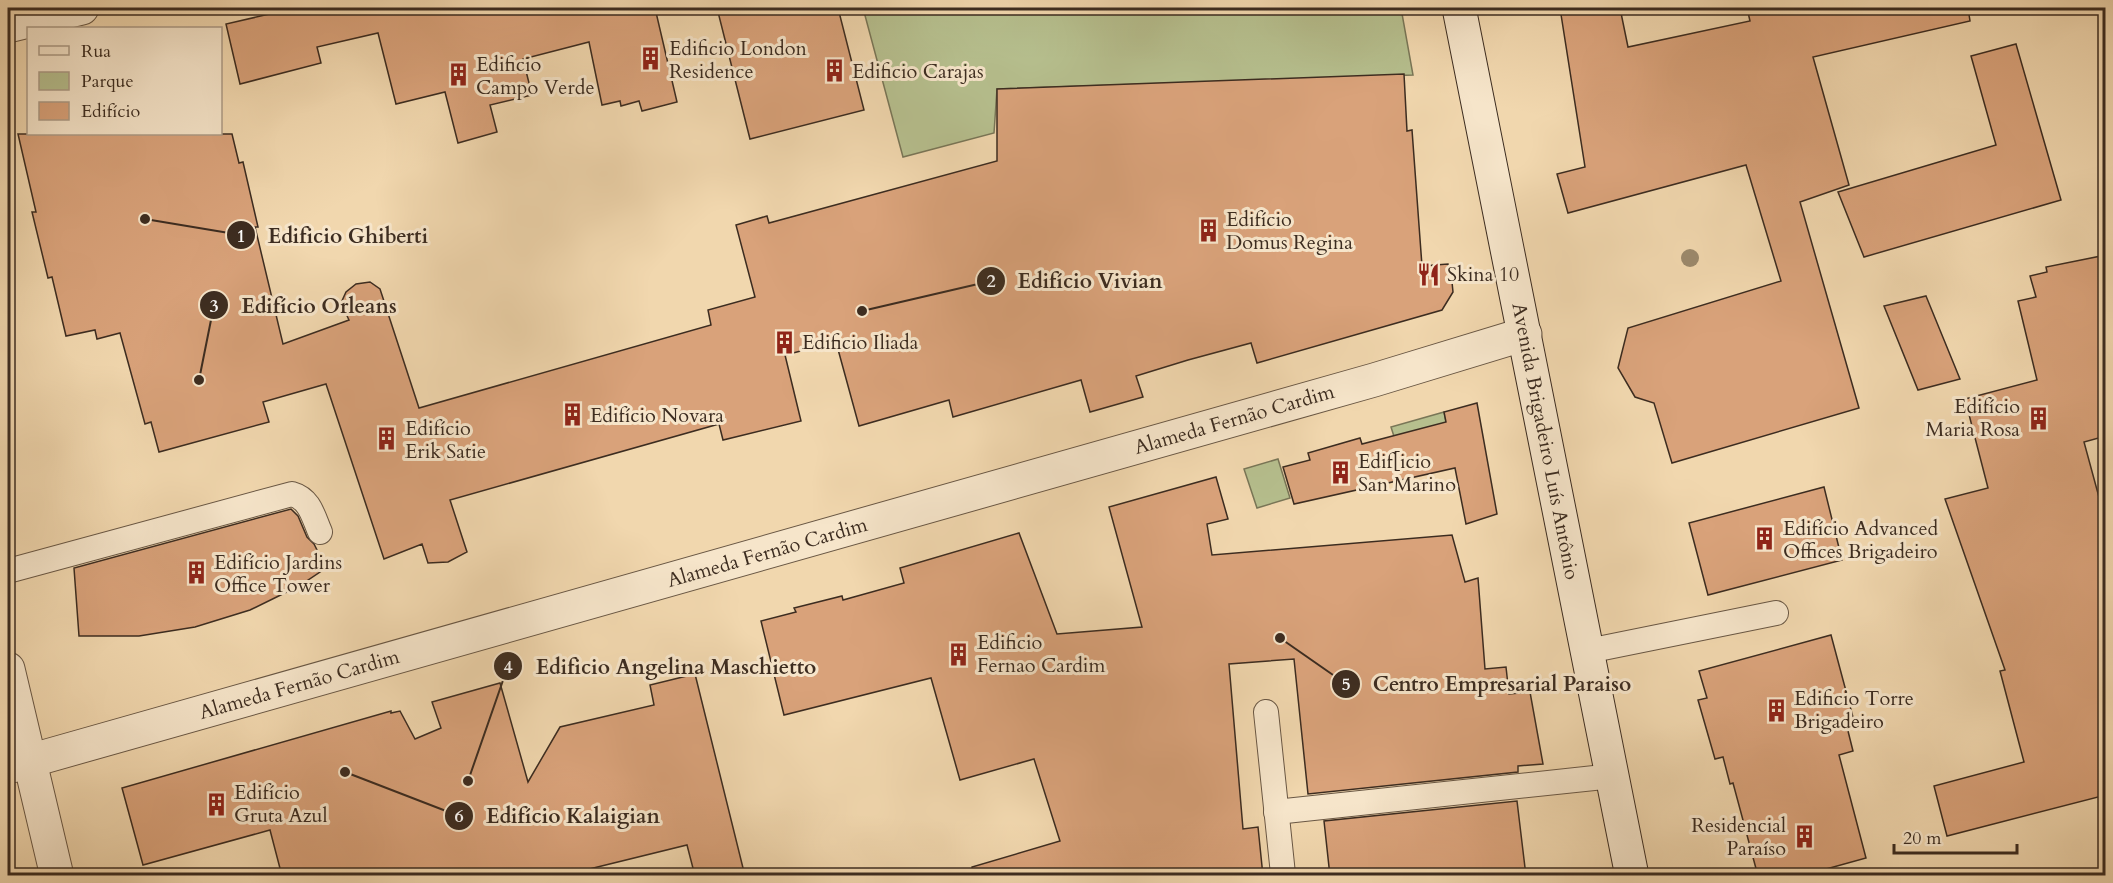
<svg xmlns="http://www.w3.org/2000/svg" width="2113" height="883" font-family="Cardo,serif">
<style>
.green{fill:#b6bf8e;stroke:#797657;stroke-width:1.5}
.building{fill:#d9a27a;stroke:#3c2c20;stroke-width:1.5}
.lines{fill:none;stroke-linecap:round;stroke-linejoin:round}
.service-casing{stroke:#695744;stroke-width:26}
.minor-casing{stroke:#695744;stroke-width:35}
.secondary-casing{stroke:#3c2c20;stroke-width:35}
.service{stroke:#f6e5ca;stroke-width:24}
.minor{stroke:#f6e5ca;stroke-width:33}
.secondary{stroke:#f6e5ca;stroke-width:33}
.tree{fill:#9b896c}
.labels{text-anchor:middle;stroke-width:6;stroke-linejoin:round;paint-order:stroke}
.poi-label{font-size:20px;fill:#3c2c20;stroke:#f6e5ca;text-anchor:start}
.street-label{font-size:20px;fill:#3c2c20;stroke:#f6e5ca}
.leader{fill:none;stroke:#3c2c20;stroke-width:2}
.callout-dot{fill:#3c2c20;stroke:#f6e5ca;stroke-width:2}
.mark-label{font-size:18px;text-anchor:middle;font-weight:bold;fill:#fff}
.callout-label{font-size:21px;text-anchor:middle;font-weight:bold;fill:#3c2c20;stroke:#f6e5ca;stroke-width:6;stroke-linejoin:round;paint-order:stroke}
</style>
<rect width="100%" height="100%" fill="#f1d7ae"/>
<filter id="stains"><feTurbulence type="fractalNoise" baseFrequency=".00333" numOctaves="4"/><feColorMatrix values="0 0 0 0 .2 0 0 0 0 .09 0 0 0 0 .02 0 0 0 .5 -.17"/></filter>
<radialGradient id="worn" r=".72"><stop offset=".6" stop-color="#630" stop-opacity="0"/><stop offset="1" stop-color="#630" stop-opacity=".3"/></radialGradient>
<!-- green -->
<g class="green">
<path d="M 863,8 L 1401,8 L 1413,75 L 997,89 L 994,133 L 903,157 Z"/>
<path d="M 1444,412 L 1452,451 L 1403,465 L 1391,427 Z"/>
<path d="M 1278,459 L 1290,498 L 1257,508 L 1244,469 Z"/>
</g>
<!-- building -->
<g class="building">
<path d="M 296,8 L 655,8 L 677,102 L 642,111 L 639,101 L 621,106 L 620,101 L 602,105 L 589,42 L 523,59 L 532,95 L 490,105 L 497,132 L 458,143 L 445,92 L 396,104 L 378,33 L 317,47 L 321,63 L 240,84 L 226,24 Z"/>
<path d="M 717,8 L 838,8 L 864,110 L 750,139 Z"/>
<path d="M 1560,8 L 1620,8 L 1628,47 L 1750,21 L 1747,8 L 1968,8 L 1970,21 L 1813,57 L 1849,185 L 1800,202 L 1859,408 L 1672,463 L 1654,403 L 1635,397 L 1618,368 L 1628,328 L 1781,281 L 1746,165 L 1568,213 L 1557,174 L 1585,167 Z"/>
<path d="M 2016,44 L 2061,200 L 1864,257 L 1838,192 L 1996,145 L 1971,56 Z"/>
<path d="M 1404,74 L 1407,131 L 1412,130 L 1422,266 L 1448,264 L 1452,282 L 1453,292 L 1442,310 L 1257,363 L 1251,343 L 1188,360 L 1136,376 L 1143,397 L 1090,412 L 1081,380 L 953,417 L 949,400 L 859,426 L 836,342 L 785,355 L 801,421 L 723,440 L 719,424 L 450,500 L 467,552 L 448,562 L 428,563 L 422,544 L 384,559 L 326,384 L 263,402 L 269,422 L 159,452 L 151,422 L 145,424 L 120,333 L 97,339 L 95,330 L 66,336 L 52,277 L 48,278 L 32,212 L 36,212 L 18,134 L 232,134 L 239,163 L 243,162 L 258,227 L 255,227 L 283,344 L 349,320 L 341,303 L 346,292 L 356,284 L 370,282 L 380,289 L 419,408 L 711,325 L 708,310 L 755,297 L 736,225 L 767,216 L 769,223 L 997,161 L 997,89 Z"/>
<path d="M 2106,255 L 2106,436 L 2084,442 L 2106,523 L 2106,795 L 1947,836 L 1934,786 L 2024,762 L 2000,671 L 2005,670 L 1945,499 L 1988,488 L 1965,399 L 2037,380 L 2018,301 L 2036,297 L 2030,276 L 2047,272 L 2046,267 Z"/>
<path d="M 1926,296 L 1960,379 L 1918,390 L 1884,306 Z"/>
<path d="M 1477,403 L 1497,514 L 1466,524 L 1455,468 L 1294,504 L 1283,467 L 1310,460 L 1308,453 L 1360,438 L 1362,444 L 1446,422 L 1444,412 Z"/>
<path d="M 1216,477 L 1228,519 L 1207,524 L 1212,555 L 1452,535 L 1465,582 L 1478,578 L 1485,669 L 1506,667 L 1509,694 L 1530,692 L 1543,764 L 1518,766 L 1518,772 L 1308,794 L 1294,659 L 1229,664 L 1243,829 L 1258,827 L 1263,876 L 973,876 L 972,867 L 1060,841 L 1034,759 L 960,780 L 931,678 L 784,715 L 761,621 L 796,612 L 794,608 L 842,596 L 843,600 L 904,583 L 900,568 L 1019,533 L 1057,634 L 1142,627 L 1109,507 Z"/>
<path d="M 1824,487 L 1842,560 L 1708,595 L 1689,523 Z"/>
<path d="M 291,509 L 298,516 L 307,537 L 314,544 L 326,568 L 299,586 L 250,610 L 195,627 L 139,636 L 79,636 L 74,568 Z"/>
<path d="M 1831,635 L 1854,721 L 1846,723 L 1853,751 L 1839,755 L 1866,858 L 1801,876 L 1758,876 L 1733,783 L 1730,784 L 1723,757 L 1715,759 L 1698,700 L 1707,698 L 1699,671 Z"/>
<path d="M 695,674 L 745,876 L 695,876 L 687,845 L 561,876 L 282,876 L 270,830 L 143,865 L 122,788 L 391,711 L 391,713 L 400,711 L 415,739 L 441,728 L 432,702 L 500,683 L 528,782 L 560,727 L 654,705 L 650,685 Z"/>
<path d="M 1517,801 L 1526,876 L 1330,876 L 1324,821 Z"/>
</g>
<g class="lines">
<defs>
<g id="service">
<path d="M 8,571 L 292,494 C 310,499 313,516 320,532"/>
<path d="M 1588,651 L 1776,613"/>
<path d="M 1266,712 L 1283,874"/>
<path d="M 1276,812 L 1613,776"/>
</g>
<g id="minor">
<path d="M 8,26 L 82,8"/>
<path d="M 8,669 L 57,876"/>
<path d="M 8,767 L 1374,380 L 1525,334"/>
</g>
<path id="secondary" d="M 1459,8 L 1632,876"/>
</defs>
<!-- service casing -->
<use href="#service" class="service-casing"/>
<!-- minor casing -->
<use href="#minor" class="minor-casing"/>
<!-- secondary casing -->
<use href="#secondary" class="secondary-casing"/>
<!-- service -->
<use href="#service" class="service"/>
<!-- minor -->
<use href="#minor" class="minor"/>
<!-- secondary -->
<use href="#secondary" class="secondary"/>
</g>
<!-- trees -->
<circle class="tree" cx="1690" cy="258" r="9"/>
<!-- icons -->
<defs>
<symbol id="building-bare" viewBox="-9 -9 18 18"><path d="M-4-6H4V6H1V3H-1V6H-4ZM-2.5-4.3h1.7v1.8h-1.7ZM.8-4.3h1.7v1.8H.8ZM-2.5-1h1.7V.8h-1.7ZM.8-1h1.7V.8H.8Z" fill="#8f2418" stroke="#f6e5ca" stroke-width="2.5" paint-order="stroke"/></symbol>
<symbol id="restaurant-bare" viewBox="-9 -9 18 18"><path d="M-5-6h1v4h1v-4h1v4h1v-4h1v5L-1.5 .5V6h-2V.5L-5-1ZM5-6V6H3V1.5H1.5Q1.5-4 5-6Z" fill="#8f2418" stroke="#f6e5ca" stroke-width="2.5" paint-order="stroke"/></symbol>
</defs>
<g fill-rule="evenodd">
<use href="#building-bare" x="634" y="42" width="33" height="33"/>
<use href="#building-bare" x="818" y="54" width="33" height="33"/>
<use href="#building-bare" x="442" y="58" width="33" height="33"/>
<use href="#building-bare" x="1192" y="214" width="33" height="33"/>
<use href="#restaurant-bare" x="1412" y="258" width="33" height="33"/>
<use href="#building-bare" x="768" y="326" width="33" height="33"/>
<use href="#building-bare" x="556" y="398" width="33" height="33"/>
<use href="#building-bare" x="2022" y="402" width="33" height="33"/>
<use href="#building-bare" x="370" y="422" width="33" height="33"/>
<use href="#building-bare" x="1324" y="456" width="33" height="33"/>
<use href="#building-bare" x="1748" y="522" width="33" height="33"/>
<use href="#building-bare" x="180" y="556" width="33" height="33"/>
<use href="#building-bare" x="942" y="638" width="33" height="33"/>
<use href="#building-bare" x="1760" y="694" width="33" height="33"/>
<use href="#building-bare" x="200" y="788" width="33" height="33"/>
<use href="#building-bare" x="1788" y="820" width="33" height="33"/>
</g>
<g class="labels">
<!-- poi labels -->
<g class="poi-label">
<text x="669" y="55">Edificio London<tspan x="669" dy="23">Residence</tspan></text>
<text x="476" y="71">Edificio<tspan x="476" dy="23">Campo Verde</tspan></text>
<text x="852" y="78">Edificio Carajas</text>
<text x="1226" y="226">Edifício<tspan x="1226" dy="23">Domus Regina</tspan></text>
<text x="1447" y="281">Skina 10</text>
<text x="802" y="349">Edificio Iliada</text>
<text x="2020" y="413" text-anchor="end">Edifício<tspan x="2020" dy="23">Maria Rosa</tspan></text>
<text x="590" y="422">Edifício Novara</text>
<text x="405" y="435">Edifício<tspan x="405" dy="23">Erik Satie</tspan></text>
<text x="1358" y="468">Edif[icio<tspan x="1358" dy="23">San Marino</tspan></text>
<text x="1783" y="535">Edifício Advanced<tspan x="1783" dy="23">Offices Brigadeiro</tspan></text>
<text x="214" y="569">Edifício Jardins<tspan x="214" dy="23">Office Tower</tspan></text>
<text x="977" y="649">Edificio<tspan x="977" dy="23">Fernao Cardim</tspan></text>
<text x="1794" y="705">Edificio Torre<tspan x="1794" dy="23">Brigadeiro</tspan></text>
<text x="234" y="799">Edifício<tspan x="234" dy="23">Gruta Azul</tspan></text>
<text x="1786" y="832" text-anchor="end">Residencial<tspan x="1786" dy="23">Paraíso</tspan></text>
</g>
<!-- street labels -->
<g class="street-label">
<text transform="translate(1234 419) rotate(-16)" y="7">Alameda Fernão Cardim</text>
<text transform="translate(1546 441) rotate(79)" y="7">Avenida Brigadeiro Luís Antônio</text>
<text transform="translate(767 552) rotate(-16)" y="7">Alameda Fernão Cardim</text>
<text transform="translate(299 684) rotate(-16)" y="7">Alameda Fernão Cardim</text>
</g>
</g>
<!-- callouts -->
<path class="leader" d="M145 219L241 235M862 311L991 281M199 380L214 305M468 781L508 666M1280 638L1346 684M345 772L459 816"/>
<g class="callout-dot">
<circle cx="145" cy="219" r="6"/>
<circle cx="862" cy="311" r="6"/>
<circle cx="199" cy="380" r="6"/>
<circle cx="468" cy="781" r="6"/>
<circle cx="1280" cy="638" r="6"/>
<circle cx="345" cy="772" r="6"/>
<circle cx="241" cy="235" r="15"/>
<circle cx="991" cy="281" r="15"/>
<circle cx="214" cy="305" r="15"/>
<circle cx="508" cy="666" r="15"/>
<circle cx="1346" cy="684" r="15"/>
<circle cx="459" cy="816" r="15"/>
</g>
<g class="mark-label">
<text x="241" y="242">1</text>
<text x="991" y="287">2</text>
<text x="214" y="312">3</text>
<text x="508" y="673">4</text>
<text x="1346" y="690">5</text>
<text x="459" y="822">6</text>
</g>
<g class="callout-label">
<text x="348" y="243">Edificio Ghiberti</text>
<text x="1090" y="288">Edifício Vivian</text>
<text x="319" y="313">Edifício Orleans</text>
<text x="676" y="674">Edificio Angelina Maschietto</text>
<text x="1502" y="691">Centro Empresarial Paraiso</text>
<text x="573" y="823">Edifício Kalaigian</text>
</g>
<!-- margin -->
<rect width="2113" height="883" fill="none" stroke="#f1d7ae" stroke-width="30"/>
<rect x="9" y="9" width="2095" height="865" fill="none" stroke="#3c2c20" stroke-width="3"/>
<rect x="15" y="15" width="2083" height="853" fill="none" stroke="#3c2c20" stroke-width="1.5"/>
<!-- legend -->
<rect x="27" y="27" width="195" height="108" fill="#f6e5ca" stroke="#ac9b86" stroke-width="1.5"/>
<rect x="39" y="46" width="30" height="9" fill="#f6e5ca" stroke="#ac9b86" stroke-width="1.5"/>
<text x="81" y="57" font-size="18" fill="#3c2c20">Rua</text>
<rect x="39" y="72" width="30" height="18" fill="#b6bf8e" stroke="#ac9b86" stroke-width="1.5"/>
<text x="81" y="87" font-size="18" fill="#3c2c20">Parque</text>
<rect x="39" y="102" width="30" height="18" fill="#d9a27a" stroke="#ac9b86" stroke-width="1.5"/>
<text x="81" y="117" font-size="18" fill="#3c2c20">Edifício</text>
<!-- scale -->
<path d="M1894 844v9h123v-9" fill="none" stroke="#3c2c20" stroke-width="3"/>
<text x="1903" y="844" font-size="18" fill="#3c2c20" stroke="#f6e5ca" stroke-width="4.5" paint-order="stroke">20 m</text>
<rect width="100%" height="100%" filter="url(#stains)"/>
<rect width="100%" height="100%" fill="url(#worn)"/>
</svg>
